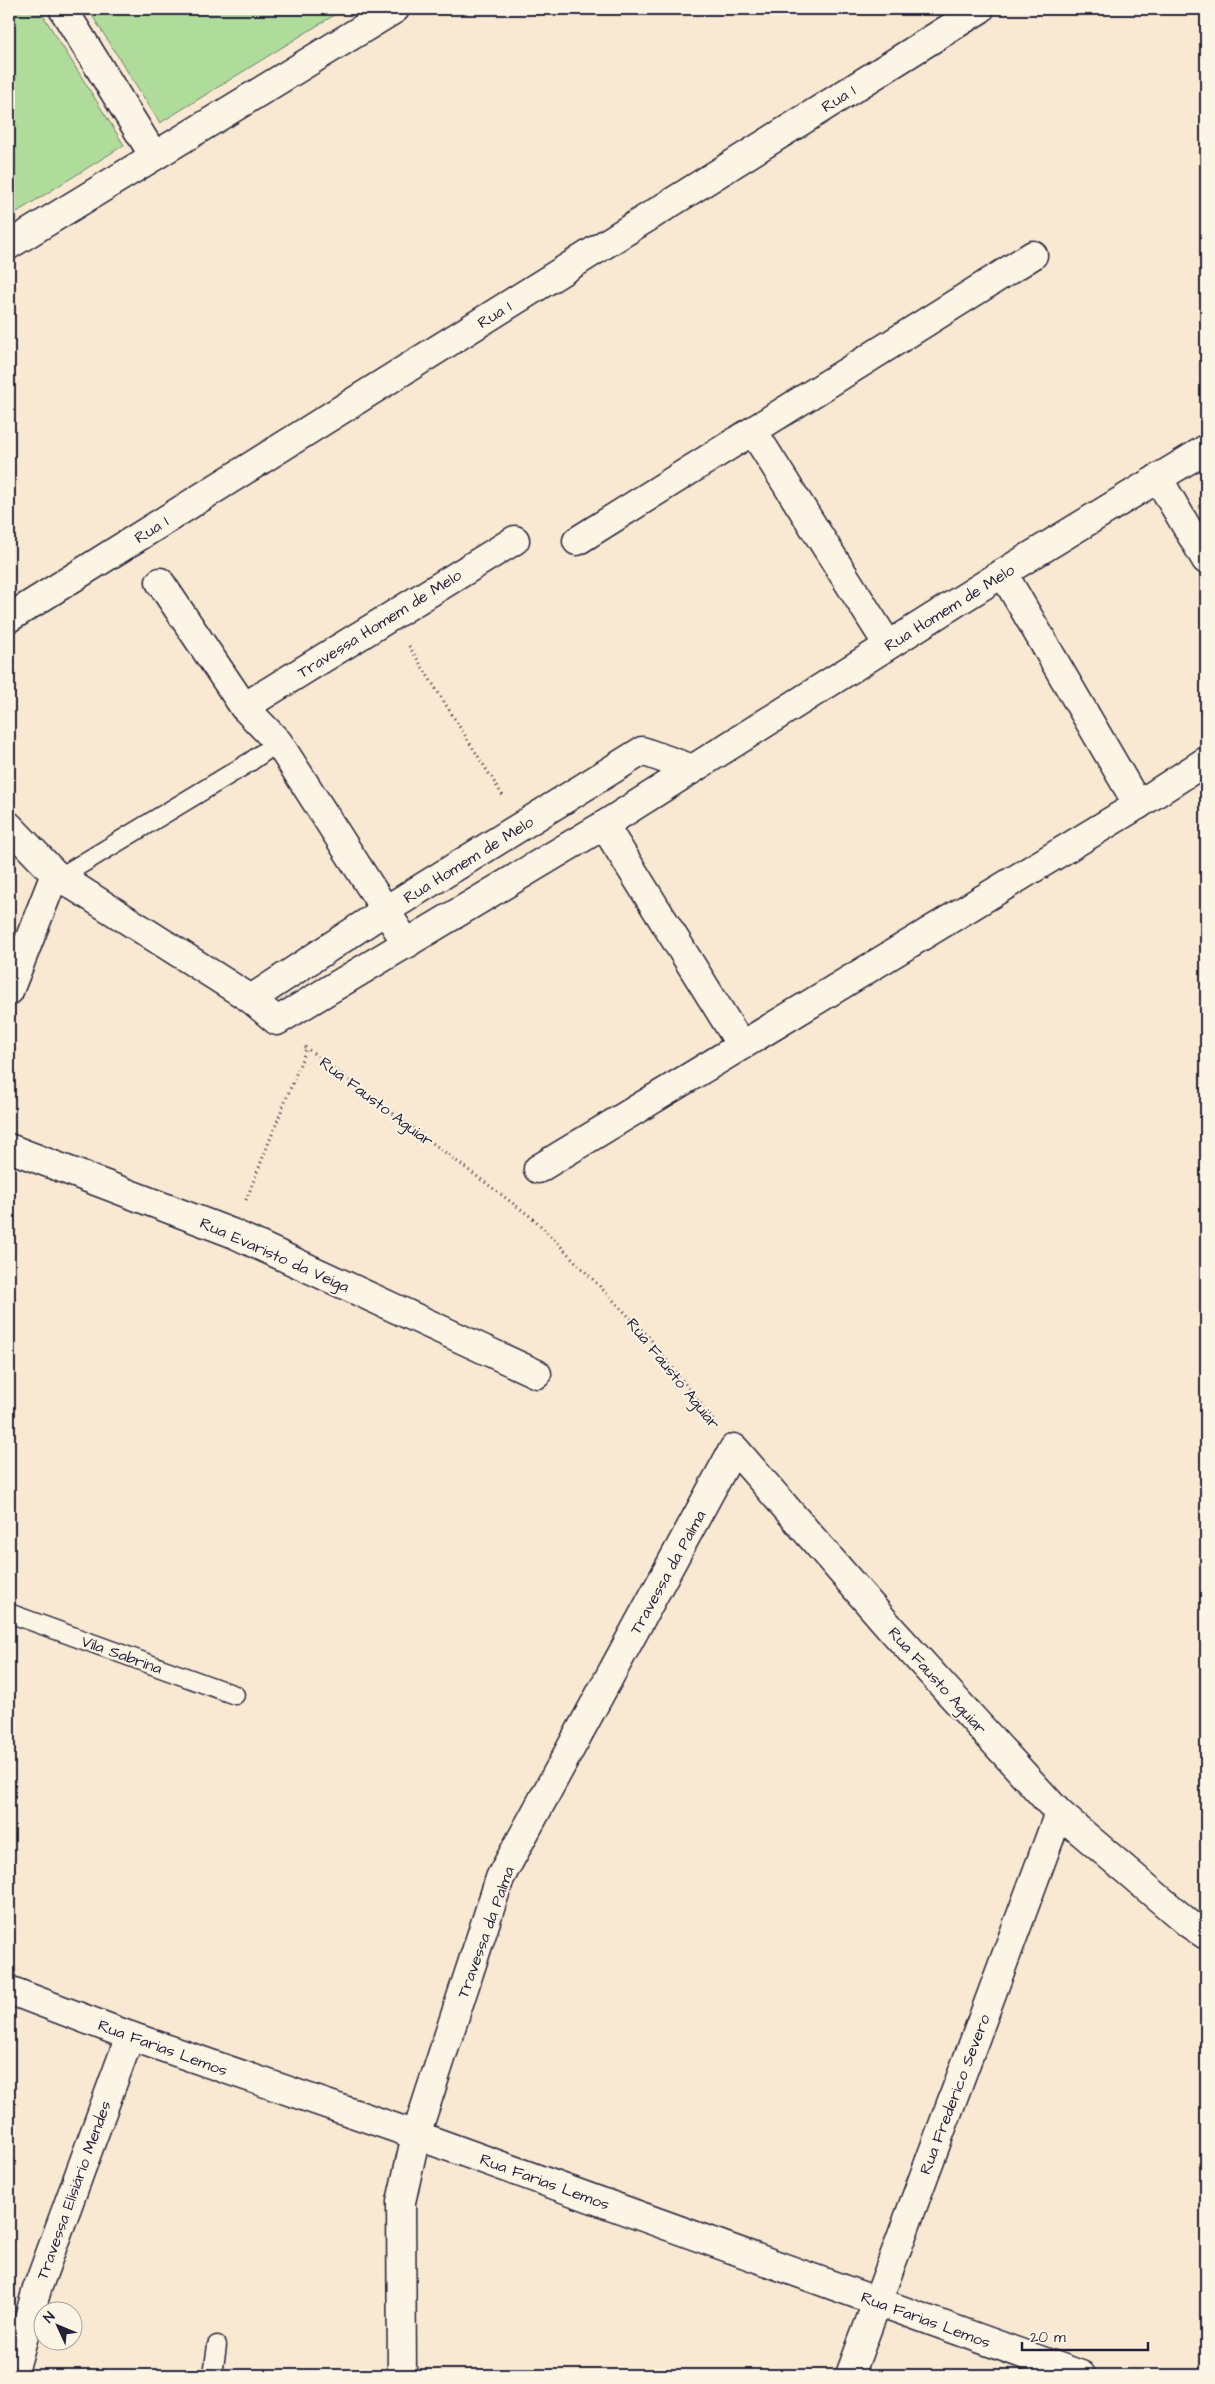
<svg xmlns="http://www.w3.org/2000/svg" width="1215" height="2384" font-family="'Architects Daughter',sans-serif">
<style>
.green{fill:#b0dc9b;stroke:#697f6b}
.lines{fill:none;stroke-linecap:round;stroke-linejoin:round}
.lane-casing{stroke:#22223b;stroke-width:21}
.street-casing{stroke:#22223b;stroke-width:31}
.path{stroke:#22223b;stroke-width:3;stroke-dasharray:1 4;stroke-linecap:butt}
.lane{stroke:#fcf5e5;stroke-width:18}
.street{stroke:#fcf5e5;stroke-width:28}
.labels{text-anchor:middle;stroke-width:4;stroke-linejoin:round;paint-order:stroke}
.street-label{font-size:16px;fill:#22223b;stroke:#fcf5e5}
</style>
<rect width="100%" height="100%" fill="#fae9d2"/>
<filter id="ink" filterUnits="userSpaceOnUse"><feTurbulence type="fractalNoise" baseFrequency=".02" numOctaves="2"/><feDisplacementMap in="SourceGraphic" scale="10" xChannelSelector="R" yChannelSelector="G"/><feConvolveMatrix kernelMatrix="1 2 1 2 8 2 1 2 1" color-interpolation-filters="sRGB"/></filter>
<g filter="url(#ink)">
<!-- green -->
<g class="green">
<path d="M 9,9 L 39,9 L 124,145 L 9,217 Z"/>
<path d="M 88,9 L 344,9 L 160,123 Z"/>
</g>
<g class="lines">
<defs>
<g id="lane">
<path d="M 60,877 L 250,762 L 278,742"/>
<path d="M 9,1613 L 235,1695"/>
<path d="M 213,2375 L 217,2345"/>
</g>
<g id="street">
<path d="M 63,9 L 154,156"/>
<path d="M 9,245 L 395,9"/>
<path d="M 753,431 L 888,645"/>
<path d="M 1158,478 L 1206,560"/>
<path d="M 577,541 L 1033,255"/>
<path d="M 1003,573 L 1138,805"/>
<path d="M 160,582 L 244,707 L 278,742 L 407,944"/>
<path d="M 9,618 L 980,9"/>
<path d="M 244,707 L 515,540"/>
<path d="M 604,825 L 741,1045"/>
<path d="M 9,826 L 55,874 L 251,999 L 277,1021 L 604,825 L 1003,573 L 1206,449"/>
<path d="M 9,991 L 55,874"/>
<path d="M 251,999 L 386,910 L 642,751 L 693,769"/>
<path d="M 9,1148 L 232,1233 L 537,1374"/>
<path d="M 538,1169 L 1138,805 L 1206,761"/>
<path d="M 9,1990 L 130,2036 L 416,2135 L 1081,2375"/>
<path d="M 13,2375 L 37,2289 L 130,2036"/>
<path d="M 402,2375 L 401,2202 L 416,2135 L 500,1878 L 734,1448 L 893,1631 L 1059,1813 L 1188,1923 L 1206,1935"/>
<path d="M 850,2375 L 1059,1813"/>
</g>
</defs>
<!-- lane casing -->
<use href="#lane" class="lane-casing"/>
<!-- street casing -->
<use href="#street" class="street-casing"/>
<!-- path -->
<g class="path">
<path d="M 409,646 L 503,796"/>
<path d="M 305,1047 L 535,1220 L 648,1336 L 713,1420"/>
<path d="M 246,1200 L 306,1049"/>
</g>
<!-- lane -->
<use href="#lane" class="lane"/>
<!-- street -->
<use href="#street" class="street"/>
</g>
</g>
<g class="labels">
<!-- street labels -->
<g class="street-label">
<text transform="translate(838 98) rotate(-32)" y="6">Rua 1</text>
<text transform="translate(494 314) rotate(-32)" y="6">Rua 1</text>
<text transform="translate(151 529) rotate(-32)" y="6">Rua 1</text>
<text transform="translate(949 607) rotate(-32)" y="6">Rua Homem de Melo</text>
<text transform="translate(379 623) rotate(-32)" y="6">Travessa Homem de Melo</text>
<text transform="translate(468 859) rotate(-32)" y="6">Rua Homem de Melo</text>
<text transform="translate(377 1101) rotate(37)" y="6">Rua Fausto Aguiar</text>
<text transform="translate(275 1254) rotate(24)" y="6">Rua Evaristo da Veiga</text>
<text transform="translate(674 1373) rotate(51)" y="6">Rua Fausto Aguiar</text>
<text transform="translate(667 1572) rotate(-61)" y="6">Travessa da Palma</text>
<text transform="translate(122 1654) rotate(20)" y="6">Vila Sabrina</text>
<text transform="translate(938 1680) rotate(48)" y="6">Rua Fausto Aguiar</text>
<text transform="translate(485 1932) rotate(-70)" y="6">Travessa da Palma</text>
<text transform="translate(163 2047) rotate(20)" y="6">Rua Farias Lemos</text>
<text transform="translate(954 2094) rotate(-69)" y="6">Rua Frederico Severo</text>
<text transform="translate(545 2181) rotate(20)" y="6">Rua Farias Lemos</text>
<text transform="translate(73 2190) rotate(-70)" y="6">Travessa Elisiário Mendes</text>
<text transform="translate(926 2319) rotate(20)" y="6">Rua Farias Lemos</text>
</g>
</g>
<!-- margin -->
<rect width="1215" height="2384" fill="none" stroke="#fcf5e5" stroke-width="30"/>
<rect x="15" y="15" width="1185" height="2354" fill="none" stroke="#22223b" stroke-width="2" filter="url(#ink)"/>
<!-- north arrow -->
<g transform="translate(58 2326) rotate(314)"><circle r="24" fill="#fcf5e5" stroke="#a5a1a1"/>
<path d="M0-4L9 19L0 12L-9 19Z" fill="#22223b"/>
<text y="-8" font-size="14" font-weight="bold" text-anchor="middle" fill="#22223b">N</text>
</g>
<!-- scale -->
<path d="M1022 2342v8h126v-8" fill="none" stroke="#22223b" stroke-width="2.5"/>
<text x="1030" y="2342" font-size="15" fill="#22223b" stroke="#fcf5e5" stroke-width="4" paint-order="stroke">20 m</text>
</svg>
